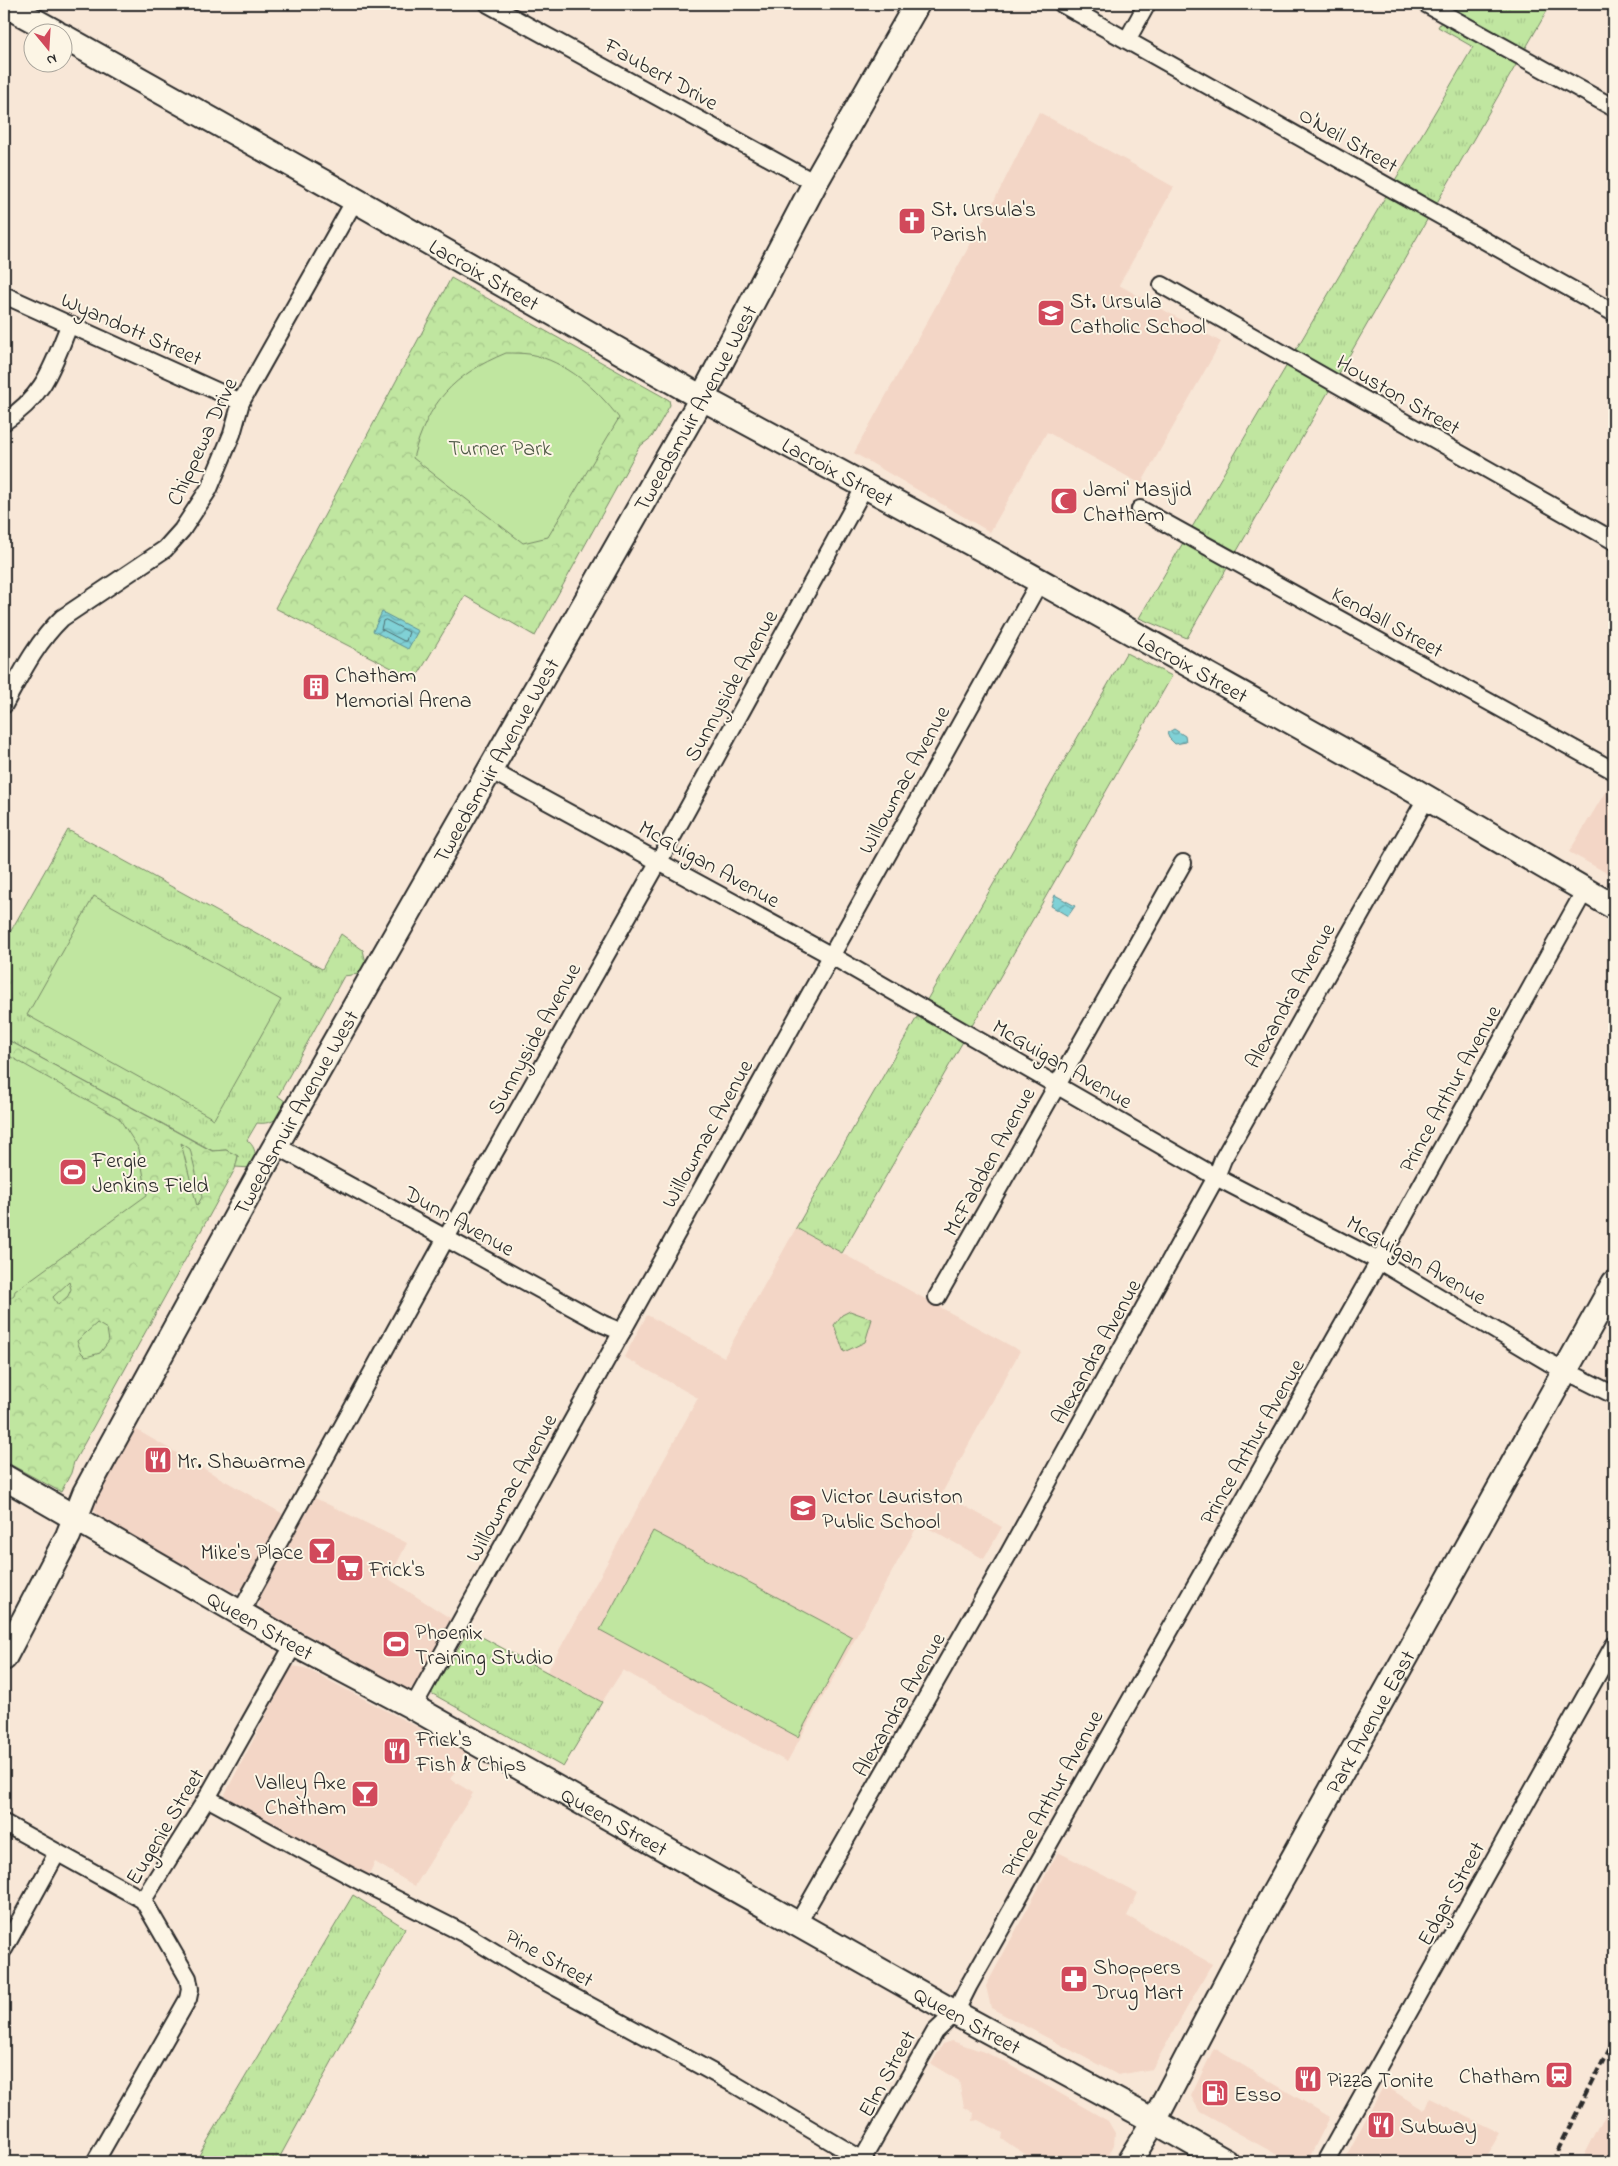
<svg xmlns="http://www.w3.org/2000/svg" width="1618" height="2166" font-family="'Indie Flower',sans-serif">
<style>
.built{fill:#f3d6c6}
.grass{fill:url(#grass-tufts);stroke:#768866}
.park{fill:url(#park-crowns);stroke:#768866}
.garden{fill:#c0e6a0;stroke:#768866}
.water{fill:url(#water-waves);stroke:#5e8f92}
.lines{fill:none;stroke-linecap:round;stroke-linejoin:round}
.shore{stroke:#4d6d6f;stroke-width:1}
.street-casing{stroke:#2b2b2b;stroke-width:20}
.secondary-casing{stroke:#2b2b2b;stroke-width:28}
.street{stroke:#fcf5e5;stroke-width:16}
.secondary{stroke:#fcf5e5;stroke-width:24}
.rail{stroke:#2b2b2b;stroke-width:4;stroke-dasharray:8 4;stroke-linecap:butt}
.labels{text-anchor:middle;stroke-width:4;stroke-linejoin:round;paint-order:stroke}
.street-label{font-size:22px;fill:#2b2b2b;stroke:#fcf5e5}
.poi-label{font-size:22px;fill:#2b2b2b;stroke:#fcf5e5;text-anchor:start}
.park-label{font-size:22px;fill:#505a48;stroke:#fcf5e5}
</style>
<defs>
<pattern id="grass-tufts" width="24" height="20" patternUnits="userSpaceOnUse" patternTransform="scale(1.25)"><rect width="24" height="20" fill="#c0e6a0"/><path d="M3 7l-1-3M5 7V3M7 7l1-3M15 17l-1-3M17 17v-4M19 17l1-3" fill="none" stroke="#a5c58a"/></pattern>
<pattern id="park-crowns" width="20" height="18" patternUnits="userSpaceOnUse" patternTransform="scale(1.25)"><rect width="20" height="18" fill="#c0e6a0"/><path d="M2 6a3 3 0 1 1 6 0M12 15a3 3 0 1 1 6 0" fill="none" stroke="#a5c58a"/></pattern>
<pattern id="water-waves" width="16" height="10" patternUnits="userSpaceOnUse" patternTransform="scale(1.25)"><rect width="16" height="10" fill="#80d1d6"/><path d="M0 5q4-4 8 0t8 0" fill="none" stroke="#69aaae"/></pattern>
</defs>
<rect width="100%" height="100%" fill="#f8e7d7"/>
<filter id="ink" filterUnits="userSpaceOnUse"><feTurbulence type="fractalNoise" baseFrequency=".02" numOctaves="2"/><feDisplacementMap in="SourceGraphic" scale="10" xChannelSelector="R" yChannelSelector="G"/><feConvolveMatrix kernelMatrix="1 2 1 2 8 2 1 2 1" color-interpolation-filters="sRGB"/></filter>
<g filter="url(#ink)">
<!-- built -->
<g class="built">
<path d="M 1039,112 L 1174,187 L 1119,285 L 1221,342 L 1141,484 L 1047,432 L 990,532 L 854,453 L 991,207 Z"/>
<path d="M 1612,781 L 1614,782 L 1614,877 L 1569,852 Z"/>
<path d="M 796,1228 L 1020,1351 L 942,1493 L 1002,1527 L 984,1559 L 919,1523 L 787,1762 L 623,1670 L 602,1702 L 547,1672 L 698,1398 L 624,1357 L 647,1315 L 724,1357 Z"/>
<path d="M 128,1425 L 283,1514 L 246,1588 L 233,1592 L 99,1518 L 93,1507 L 93,1501 Z"/>
<path d="M 315,1498 L 407,1543 L 389,1579 L 456,1622 L 419,1685 L 407,1690 L 260,1609 L 258,1598 Z"/>
<path d="M 292,1666 L 305,1668 L 467,1753 L 450,1779 L 473,1793 L 415,1886 L 375,1862 L 366,1880 L 228,1802 L 225,1794 Z"/>
<path d="M 1058,1852 L 1138,1893 L 1127,1916 L 1212,1964 L 1152,2069 L 1118,2075 L 991,2008 L 986,1986 Z"/>
<path d="M 952,2041 L 987,2053 L 1014,2067 L 1108,2121 L 1115,2133 L 1114,2145 L 1105,2162 L 1037,2162 L 1002,2139 L 1003,2133 L 978,2120 L 973,2121 L 974,2113 L 964,2107 L 959,2081 L 931,2064 L 943,2044 Z"/>
<path d="M 1214,2048 L 1330,2117 L 1307,2162 L 1290,2162 L 1200,2112 L 1191,2096 Z"/>
<path d="M 1384,2085 L 1424,2110 L 1429,2098 L 1500,2133 L 1483,2162 L 1343,2162 Z"/>
<path d="M 1614,2097 L 1614,2162 L 1581,2162 Z"/>
</g>
<!-- grass -->
<g class="grass">
<path d="M 1451,4 L 1551,4 L 1187,638 L 1139,618 L 1473,47 L 1438,27 Z"/>
<path d="M 1126,653 L 1172,676 L 842,1253 L 796,1228 Z"/>
<path d="M 68,830 L 322,969 L 341,934 L 363,950 L 366,963 L 359,974 L 344,976 L 278,1096 L 289,1104 C 281,1116 274,1125 257,1123 L 247,1140 C 257,1148 257,1158 251,1168 L 235,1167 L 238,1156 L 226,1150 L 213,1151 L 4,1038 L 4,943 Z"/>
<path d="M 469,1630 L 602,1702 L 563,1767 L 431,1693 Z"/>
<path d="M 353,1895 L 405,1928 L 277,2162 L 195,2162 Z"/>
</g>
<!-- park -->
<g class="park">
<path d="M 451,278 L 669,400 L 670,405 L 652,437 L 639,447 L 535,636 L 465,596 L 415,680 L 275,608 Z"/>
<path d="M 4,1038 L 212,1151 L 226,1150 L 238,1156 L 235,1169 L 74,1462 L 71,1473 L 61,1492 L 4,1461 Z"/>
<path d="M 850,1311 L 872,1319 L 865,1342 L 844,1352 L 834,1325 L 842,1315 Z"/>
</g>
<!-- garden -->
<g class="garden">
<path d="M 506,353 C 513,353 521,353 529,354 C 566,361 597,389 619,418 L 548,537 L 523,543 L 413,458 C 428,402 453,375 506,353 Z"/>
<path d="M 94,896 L 281,1000 L 214,1119 L 27,1015 Z"/>
<path d="M 4,1053 L 119,1118 L 139,1149 L 147,1195 L 15,1291 L 14,1295 L 4,1302 Z"/>
<path d="M 181,1143 L 190,1149 L 202,1197 L 197,1206 Z"/>
<path d="M 69,1282 L 71,1289 L 68,1296 L 58,1305 L 53,1297 Z"/>
<path d="M 97,1323 L 107,1329 L 109,1341 L 100,1353 L 86,1357 L 81,1352 L 77,1341 Z"/>
<path d="M 653,1531 L 852,1637 L 798,1737 L 600,1630 Z"/>
</g>
<!-- water -->
<g class="water">
<path d="M 382,612 L 418,631 L 408,649 L 373,631 Z"/>
<path d="M 1174,729 L 1185,736 L 1186,742 L 1175,744 L 1169,738 L 1167,733 Z"/>
<path d="M 1055,895 L 1075,906 L 1068,916 L 1051,906 Z"/>
</g>
<g class="lines">
<!-- shore -->
<path class="shore" d="M 386,620 L 409,632 L 406,641 L 404,641 L 381,629 L 383,621 Z"/>
<defs>
<g id="street">
<path d="M 488,4 L 815,183"/>
<path d="M 1062,4 L 1614,313"/>
<path d="M 1426,4 L 1614,108"/>
<path d="M 1127,40 L 1147,4"/>
<path d="M 1162,285 L 1614,541"/>
<path d="M 4,295 L 241,402"/>
<path d="M 4,422 C 45,395 51,369 69,326"/>
<path d="M 1140,509 L 1614,771"/>
<path d="M 4,705 C 21,674 36,643 62,618 L 165,549 L 182,530 L 209,489 L 232,434 L 241,402 L 355,200"/>
<path d="M 488,769 L 830,955 L 1216,1177 L 1379,1261 L 1548,1362 L 1614,1395"/>
<path d="M 277,1146 L 603,1324 L 622,1332"/>
<path d="M 937,1297 L 1183,863"/>
<path d="M 240,1613 L 446,1238 L 659,861 L 865,486"/>
<path d="M 413,1707 L 1040,581"/>
<path d="M 207,1798 L 356,1879 L 463,1933 L 524,1970 L 734,2084 L 866,2162"/>
<path d="M 4,1823 L 143,1900 L 188,1978 L 190,1989 L 188,1999 L 95,2162"/>
<path d="M 143,1900 L 207,1798 L 294,1644"/>
<path d="M 798,1923 L 1009,1553 L 1216,1177 L 1223,1159 L 1427,797"/>
<path d="M 4,1949 L 57,1853"/>
<path d="M 862,2160 L 935,2032 L 955,2013 L 969,1985 L 1387,1247 L 1585,890"/>
<path d="M 1325,2162 L 1614,1645"/>
</g>
<g id="secondary">
<path d="M 4,4 L 55,32"/>
<path id="s1" d="M 62,36 L 355,200 L 702,398 L 995,556 L 1403,784 L 1614,907"/>
<path id="s2" d="M 4,1477 L 294,1644 L 413,1707 L 955,2013 L 1154,2121 L 1226,2162"/>
<path id="s3" d="M 4,1658 L 68,1536 L 85,1493 L 264,1166 L 702,398 L 815,183 L 917,4"/>
<path id="s4" d="M 1129,2162 L 1154,2121 L 1265,1909 L 1614,1283"/>
</g>
</defs>
<!-- street casing -->
<use href="#street" class="street-casing"/>
<!-- secondary casing -->
<use href="#secondary" class="secondary-casing"/>
<!-- street -->
<use href="#street" class="street"/>
<!-- secondary -->
<use href="#secondary" class="secondary"/>
<!-- rail -->
<path class="rail" d="M 1552,2162 L 1614,2038"/>
</g>
</g>
<!-- icons -->
<defs>
<symbol id="church-square" viewBox="-11 -11 22 22"><rect x="-9" y="-9" width="18" height="18" rx="4" fill="#d1495b" stroke="#fcf5e5"/><path d="M-1.2-6h2.4v3.5h3.3v2.4h-3.3V6h-2.4V-.1h-3.3v-2.4h3.3Z" fill="#fff"/></symbol>
<symbol id="school-square" viewBox="-11 -11 22 22"><rect x="-9" y="-9" width="18" height="18" rx="4" fill="#d1495b" stroke="#fcf5e5"/><path d="M0-5L7-2L0 1L-7-2ZM-4 1L0 2.5L4 1V4Q0 6-4 4Z" fill="#fff"/></symbol>
<symbol id="mosque-square" viewBox="-11 -11 22 22"><rect x="-9" y="-9" width="18" height="18" rx="4" fill="#d1495b" stroke="#fcf5e5"/><path d="M3.5-4.9A6 6 0 1 0 3.5 4.9A5 5 0 1 1 3.5-4.9Z" fill="#fff"/></symbol>
<symbol id="building-square" viewBox="-11 -11 22 22"><rect x="-9" y="-9" width="18" height="18" rx="4" fill="#d1495b" stroke="#fcf5e5"/><path d="M-4-6H4V6H1V3H-1V6H-4ZM-2.5-4.3h1.7v1.8h-1.7ZM.8-4.3h1.7v1.8H.8ZM-2.5-1h1.7V.8h-1.7ZM.8-1h1.7V.8H.8Z" fill="#fff"/></symbol>
<symbol id="stadium-square" viewBox="-11 -11 22 22"><rect x="-9" y="-9" width="18" height="18" rx="4" fill="#d1495b" stroke="#fcf5e5"/><path d="M0-5a6.5 5 0 1 0 0 10a6.5 5 0 1 0 0-10ZM-3.5-1.8h7v3.6h-7Z" fill="#fff"/></symbol>
<symbol id="restaurant-square" viewBox="-11 -11 22 22"><rect x="-9" y="-9" width="18" height="18" rx="4" fill="#d1495b" stroke="#fcf5e5"/><path d="M-5-6h1v4h1v-4h1v4h1v-4h1v5L-1.5 .5V6h-2V.5L-5-1ZM5-6V6H3V1.5H1.5Q1.5-4 5-6Z" fill="#fff"/></symbol>
<symbol id="bar-square" viewBox="-11 -11 22 22"><rect x="-9" y="-9" width="18" height="18" rx="4" fill="#d1495b" stroke="#fcf5e5"/><path d="M-6-5H6L.8 .8V4.5H3.5V6h-7V4.5H-.8V.8Z" fill="#fff"/></symbol>
<symbol id="supermarket-square" viewBox="-11 -11 22 22"><rect x="-9" y="-9" width="18" height="18" rx="4" fill="#d1495b" stroke="#fcf5e5"/><path d="M-6-5.5h2.5l.6 2H6L4.5 2H-2.5L-4.4-4H-6ZM-1.5 3.2a1.3 1.3 0 1 0 .1 0ZM3 3.2a1.3 1.3 0 1 0 .1 0Z" fill="#fff"/></symbol>
<symbol id="pharmacy-square" viewBox="-11 -11 22 22"><rect x="-9" y="-9" width="18" height="18" rx="4" fill="#d1495b" stroke="#fcf5e5"/><path d="M-2-6h4v4h4v4h-4v4h-4v-4h-4v-4h4Z" fill="#fff"/></symbol>
<symbol id="station-square" viewBox="-11 -11 22 22"><rect x="-9" y="-9" width="18" height="18" rx="4" fill="#d1495b" stroke="#fcf5e5"/><path d="M-3-6H3Q5-6 5-4V2Q5 4 3 4L4.5 6H3L1.5 4h-3L-3 6H-4.5L-3 4Q-5 4-5 2V-4Q-5-6-3-6ZM-3.5-4v3h7v-3ZM-3.5 1v1.5H-2V1ZM2 1v1.5H3.5V1Z" fill="#fff"/></symbol>
<symbol id="fuel-square" viewBox="-11 -11 22 22"><rect x="-9" y="-9" width="18" height="18" rx="4" fill="#d1495b" stroke="#fcf5e5"/><path d="M-5.5-6h7V0h2V4h1.3V-2.5L3-4.5l.8-.8L6-3V5H2.5V1h-1V6h-7ZM-4.2-4.7v3.2H.2V-4.7Z" fill="#fff"/></symbol>
</defs>
<g fill-rule="evenodd">
<use href="#church-square" x="896" y="205" width="32" height="32"/>
<use href="#school-square" x="1035" y="297" width="32" height="32"/>
<use href="#mosque-square" x="1048" y="485" width="32" height="32"/>
<use href="#building-square" x="300" y="671" width="32" height="32"/>
<use href="#stadium-square" x="57" y="1156" width="32" height="32"/>
<use href="#restaurant-square" x="142" y="1444" width="32" height="32"/>
<use href="#school-square" x="787" y="1492" width="32" height="32"/>
<use href="#bar-square" x="306" y="1535" width="32" height="32"/>
<use href="#supermarket-square" x="334" y="1552" width="32" height="32"/>
<use href="#stadium-square" x="380" y="1628" width="32" height="32"/>
<use href="#restaurant-square" x="381" y="1735" width="32" height="32"/>
<use href="#bar-square" x="349" y="1778" width="32" height="32"/>
<use href="#pharmacy-square" x="1058" y="1963" width="32" height="32"/>
<use href="#station-square" x="1543" y="2059" width="32" height="32"/>
<use href="#restaurant-square" x="1292" y="2063" width="32" height="32"/>
<use href="#fuel-square" x="1199" y="2077" width="32" height="32"/>
<use href="#restaurant-square" x="1365" y="2109" width="32" height="32"/>
</g>
<g class="labels">
<!-- street labels -->
<g class="street-label">
<text transform="translate(662 73) rotate(29)" y="8">Faubert Drive</text>
<text transform="translate(1349 139) rotate(30)" y="8">O'Neil Street</text>
<text dy="8" stroke="none"><textPath href="#s1" startOffset="485">Lacroix Street</textPath></text>
<text transform="translate(132 328) rotate(24)" y="8">Wyandott Street</text>
<text transform="translate(1399 394) rotate(30)" y="8">Houston Street</text>
<text dy="8" stroke="none"><textPath href="#s3" startOffset="1429">Tweedsmuir Avenue West</textPath></text>
<text transform="translate(201 441) rotate(-65)" y="8">Chippewa Drive</text>
<text dy="8" stroke="none"><textPath href="#s1" startOffset="890">Lacroix Street</textPath></text>
<text transform="translate(1388 621) rotate(29)" y="8">Kendall Street</text>
<text dy="8" stroke="none"><textPath href="#s1" startOffset="1295">Lacroix Street</textPath></text>
<text transform="translate(730 685) rotate(-61)" y="8">Sunnyside Avenue</text>
<text dy="8" stroke="none"><textPath href="#s3" startOffset="1024">Tweedsmuir Avenue West</textPath></text>
<text transform="translate(903 779) rotate(-61)" y="8">Willowmac Avenue</text>
<text transform="translate(710 863) rotate(29)" y="8">McGuigan Avenue</text>
<text transform="translate(1289 995) rotate(-61)" y="8">Alexandra Avenue</text>
<text transform="translate(533 1038) rotate(-61)" y="8">Sunnyside Avenue</text>
<text transform="translate(1063 1063) rotate(30)" y="8">McGuigan Avenue</text>
<text transform="translate(1449 1088) rotate(-61)" y="8">Prince Arthur Avenue</text>
<text dy="8" stroke="none"><textPath href="#s3" startOffset="619">Tweedsmuir Avenue West</textPath></text>
<text transform="translate(706 1133) rotate(-61)" y="8">Willowmac Avenue</text>
<text transform="translate(988 1161) rotate(-61)" y="8">McFadden Avenue</text>
<text transform="translate(460 1220) rotate(29)" y="8">Dunn Avenue</text>
<text transform="translate(1417 1259) rotate(30)" y="8">McGuigan Avenue</text>
<text transform="translate(1095 1351) rotate(-61)" y="8">Alexandra Avenue</text>
<text transform="translate(1251 1441) rotate(-60)" y="8">Prince Arthur Avenue</text>
<text transform="translate(510 1487) rotate(-61)" y="8">Willowmac Avenue</text>
<text dy="8" stroke="none"><textPath href="#s2" startOffset="296">Queen Street</textPath></text>
<text transform="translate(898 1704) rotate(-60)" y="8">Alexandra Avenue</text>
<text dy="8" stroke="none"><textPath href="#s4" startOffset="502">Park Avenue East</textPath></text>
<text transform="translate(1051 1793) rotate(-61)" y="8">Prince Arthur Avenue</text>
<text dy="8" stroke="none"><textPath href="#s2" startOffset="701">Queen Street</textPath></text>
<text transform="translate(164 1826) rotate(-59)" y="8">Eugenie Street</text>
<text transform="translate(1450 1893) rotate(-61)" y="8">Edgar Street</text>
<text transform="translate(550 1957) rotate(29)" y="8">Pine Street</text>
<text dy="8" stroke="none"><textPath href="#s2" startOffset="1106">Queen Street</textPath></text>
<text transform="translate(886 2073) rotate(-61)" y="8">Elm Street</text>
</g>
<!-- poi labels -->
<g class="poi-label">
<text x="931" y="216">St. Ursula's<tspan x="931" dy="25">Parish</tspan></text>
<text x="1070" y="308">St. Ursula<tspan x="1070" dy="25">Catholic School</tspan></text>
<text x="1083" y="496">Jami' Masjid<tspan x="1083" dy="25">Chatham</tspan></text>
<text x="335" y="682">Chatham<tspan x="335" dy="25">Memorial Arena</tspan></text>
<text x="92" y="1167">Fergie<tspan x="92" dy="25">Jenkins Field</tspan></text>
<text x="177" y="1468">Mr. Shawarma</text>
<text x="822" y="1503">Victor Lauriston<tspan x="822" dy="25">Public School</tspan></text>
<text x="303" y="1559" text-anchor="end">Mike's Place</text>
<text x="369" y="1576">Frick's</text>
<text x="415" y="1639">Phoenix<tspan x="415" dy="25">Training Studio</tspan></text>
<text x="416" y="1746">Frick's<tspan x="416" dy="25">Fish &amp; Chips</tspan></text>
<text x="346" y="1789" text-anchor="end">Valley Axe<tspan x="346" dy="25">Chatham</tspan></text>
<text x="1093" y="1974">Shoppers<tspan x="1093" dy="25">Drug Mart</tspan></text>
<text x="1540" y="2083" text-anchor="end">Chatham</text>
<text x="1327" y="2087">Pizza Tonite</text>
<text x="1234" y="2101">Esso</text>
<text x="1400" y="2133">Subway</text>
</g>
<!-- park labels -->
<g class="park-label">
<text x="500" y="455">Turner Park</text>
</g>
</g>
<!-- margin -->
<rect width="1618" height="2166" fill="none" stroke="#fcf5e5" stroke-width="20"/>
<rect x="10" y="10" width="1598" height="2146" fill="none" stroke="#2b2b2b" stroke-width="2" filter="url(#ink)"/>
<!-- north arrow -->
<g transform="translate(48 48) rotate(162)"><circle r="24" fill="#fcf5e5" stroke="#a8a49b"/>
<path d="M0-4L9 19L0 12L-9 19Z" fill="#d1495b"/>
<text y="-8" font-size="14" font-weight="bold" text-anchor="middle" fill="#2b2b2b">N</text>
</g>
</svg>
